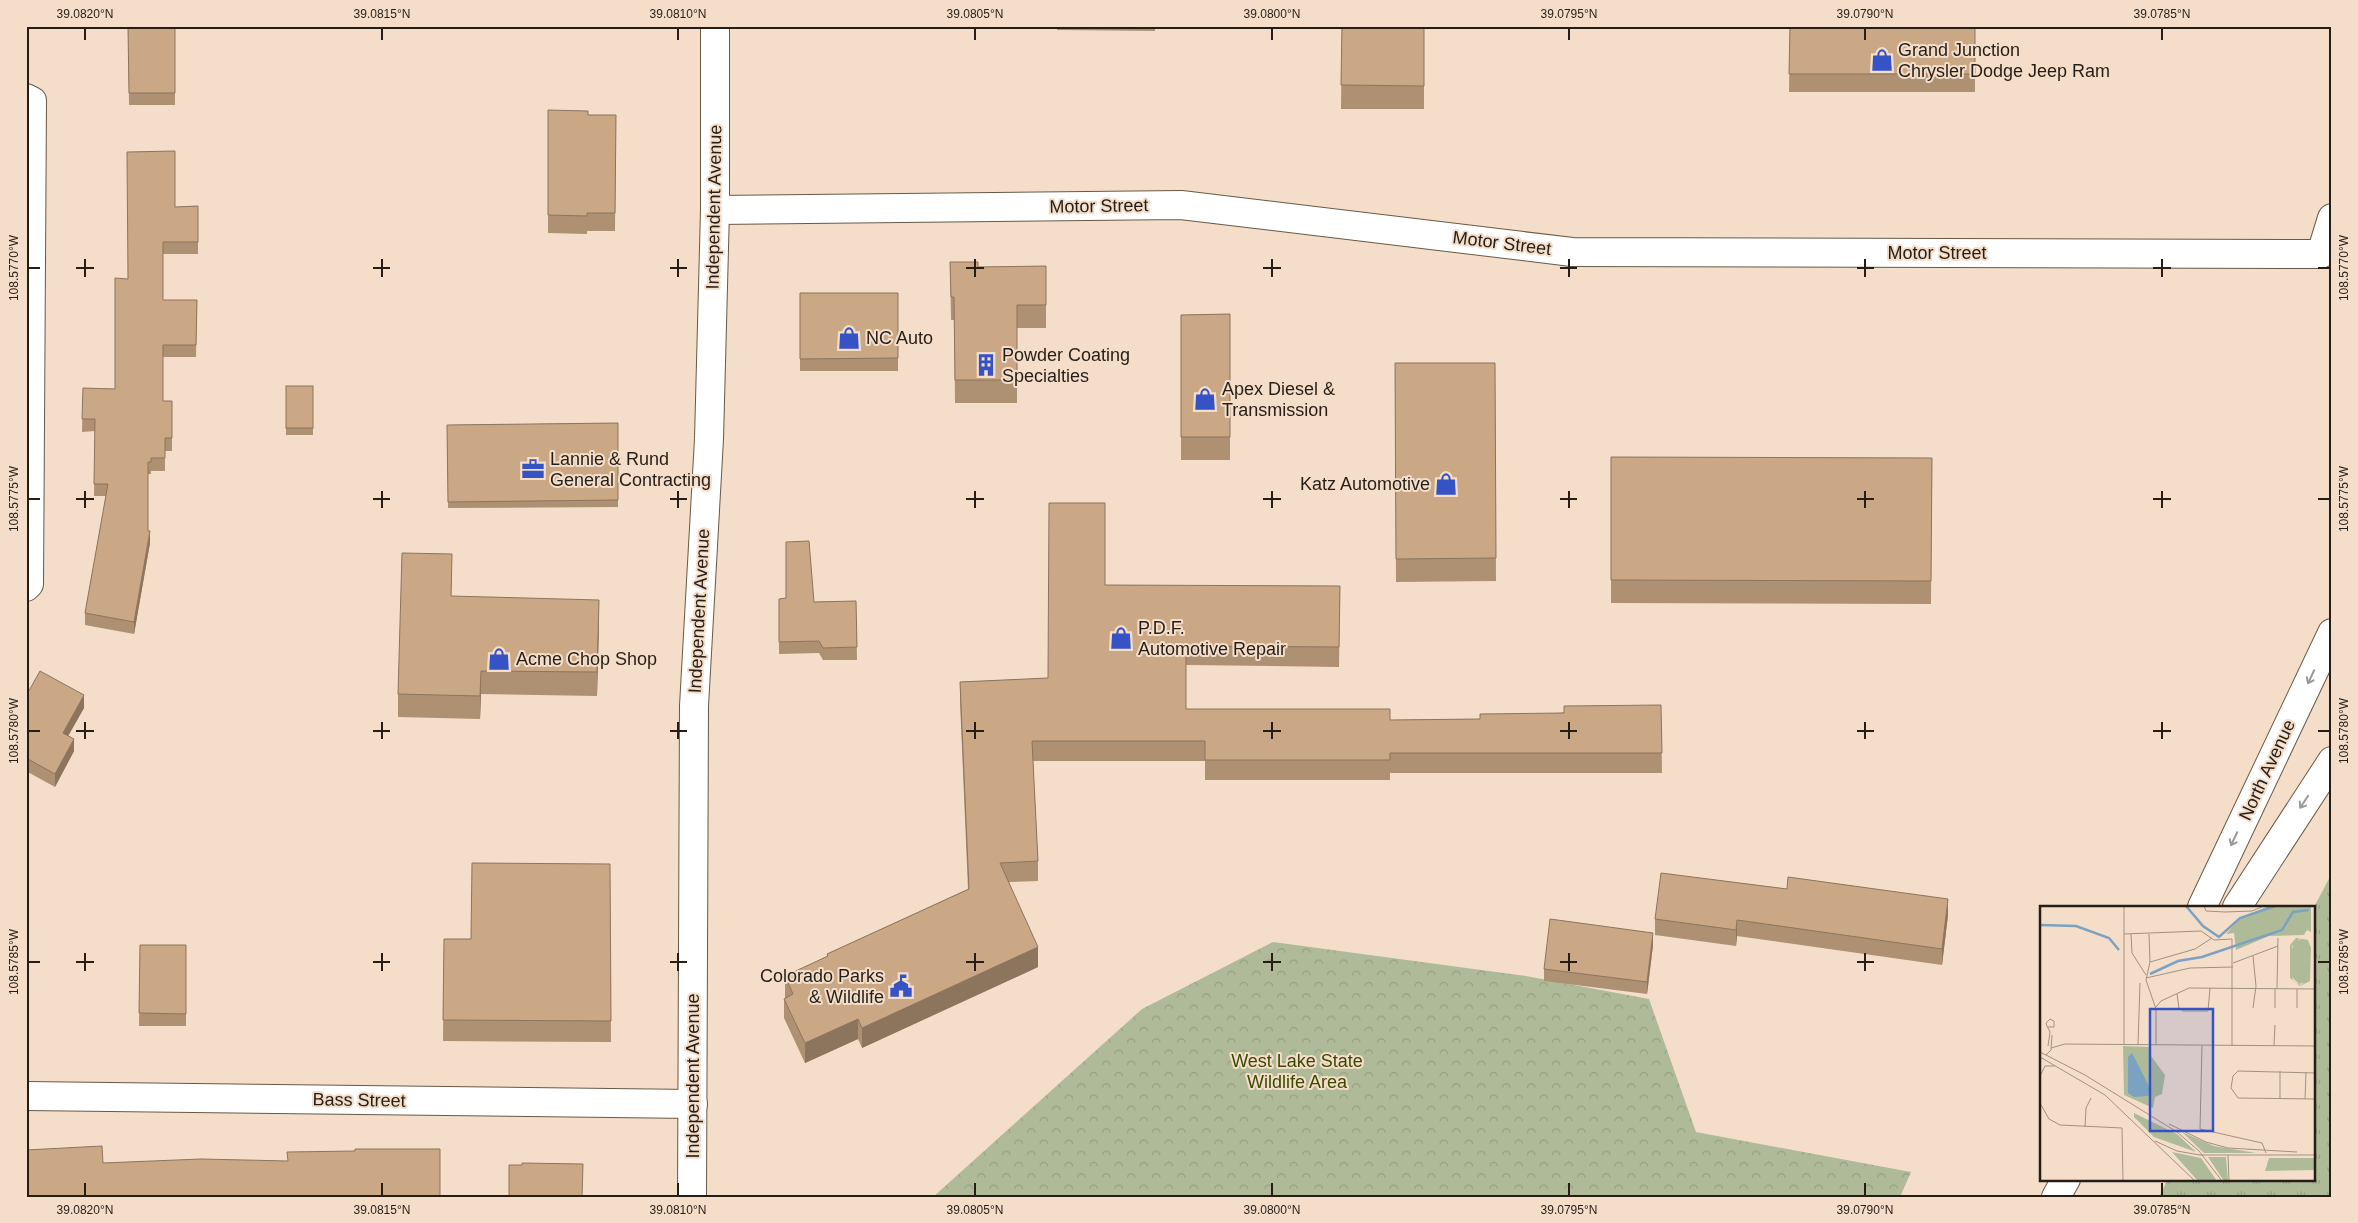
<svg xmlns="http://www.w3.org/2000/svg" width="2358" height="1223" font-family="Arial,sans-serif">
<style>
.grass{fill:url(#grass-tufts)}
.park{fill:url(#park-crowns)}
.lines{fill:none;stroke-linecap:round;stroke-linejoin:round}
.minor-casing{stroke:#6a5846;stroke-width:30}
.major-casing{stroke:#6a5846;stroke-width:30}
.highway-casing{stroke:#6a5846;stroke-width:30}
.minor{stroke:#fff;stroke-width:28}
.major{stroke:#fff;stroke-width:28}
.highway{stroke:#fff;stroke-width:28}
.wall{fill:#ae9072}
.shaded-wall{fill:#8d755d}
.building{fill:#caa785;stroke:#8d755d}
.oneway{stroke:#9d9996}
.ticks{fill:none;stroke:#251d16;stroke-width:2}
.labels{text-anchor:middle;stroke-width:4;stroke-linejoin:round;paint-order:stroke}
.poi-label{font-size:18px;fill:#251d16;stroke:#f4deca;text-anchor:start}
.street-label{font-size:18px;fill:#251d16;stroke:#f4deca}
.park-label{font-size:18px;fill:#394901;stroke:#f4deca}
.inset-river{fill:none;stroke:#7ba2c1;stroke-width:2.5}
.inset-road{fill:none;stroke:#a19182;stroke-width:1}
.view{fill:#3553c5;fill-opacity:0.15;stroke:#3553c5;stroke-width:2.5}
.inset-edge{fill:none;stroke:#251d16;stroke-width:2.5}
.neatline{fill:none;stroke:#251d16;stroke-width:2}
.ticks-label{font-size:12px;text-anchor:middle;fill:#251d16}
</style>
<defs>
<pattern id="grass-tufts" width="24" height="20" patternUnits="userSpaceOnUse" patternTransform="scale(1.25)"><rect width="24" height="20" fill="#afbb98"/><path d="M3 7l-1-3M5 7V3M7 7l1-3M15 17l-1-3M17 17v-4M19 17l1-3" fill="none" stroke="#96a082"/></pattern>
<pattern id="park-crowns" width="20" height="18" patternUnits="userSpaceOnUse" patternTransform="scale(1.25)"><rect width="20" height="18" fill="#afbb98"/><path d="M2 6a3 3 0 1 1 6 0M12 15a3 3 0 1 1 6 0" fill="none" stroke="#96a082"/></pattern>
</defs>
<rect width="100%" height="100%" fill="#f4deca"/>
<!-- grass -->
<path class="grass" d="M 2332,873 L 2332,1197 L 2159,1197 L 2168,1179 L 2314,1179 L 2314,907 Z"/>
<!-- park -->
<path class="park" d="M 1273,942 L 1526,976 L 1649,999 L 1696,1132 L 1911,1172 L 1900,1197 L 933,1197 L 1142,1009 Z"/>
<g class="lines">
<defs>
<g id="minor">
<path d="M 26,98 L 32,101 L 29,584 L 26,587"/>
<path d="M 715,210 L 1181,205 L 1572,252 L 2321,254 L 2332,218"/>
<path d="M 26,1096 L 693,1104"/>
<path d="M 692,1197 L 694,706 L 709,439 L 715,210 L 715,26"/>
</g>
<path id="major" d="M 2202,907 L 2332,633"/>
<g id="highway">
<path d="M 2237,907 L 2332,761"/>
<path d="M 2056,1197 L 2066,1179"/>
</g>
</defs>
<!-- minor casing -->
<use href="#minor" class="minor-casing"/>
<!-- major casing -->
<use href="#major" class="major-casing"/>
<!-- highway casing -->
<use href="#highway" class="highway-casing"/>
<!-- minor -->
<use href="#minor" class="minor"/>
<!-- major -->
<use href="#major" class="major"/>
<!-- highway -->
<use href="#highway" class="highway"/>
</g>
<!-- wall -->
<g class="wall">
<path d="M 1057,26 L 1155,26 L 1155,31 L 1057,30 Z"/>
<path d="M 1342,26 L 1424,26 L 1424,109 L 1341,109 Z"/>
<path d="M 1767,26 L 1975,26 L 1975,92 L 1789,92 L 1790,27 L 1767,27 Z"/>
<path d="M 128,28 L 175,28 L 175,105 L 129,105 Z"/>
<path d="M 548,110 L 588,115 L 616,115 L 615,231 L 587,231 L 587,234 L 548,233 Z"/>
<path d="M 198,206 L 198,254 L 163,254 L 163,300 L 197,300 L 196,357 L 163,357 L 163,401 L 172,401 L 172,451 L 165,451 L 165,471 L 151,471 L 151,474 L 148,474 L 148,531 L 150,543 L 134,634 L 85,625 L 85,613 L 106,496 L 94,496 L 95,431 L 82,432 L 83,388 L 115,389 L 175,207 Z"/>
<path d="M 950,262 L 978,267 L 1046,266 L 1046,328 L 1017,328 L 1017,403 L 955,403 L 954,320 L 951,320 Z"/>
<rect x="800" y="293" width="98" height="78"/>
<path d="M 1230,314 L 1230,460 L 1181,460 L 1181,315 Z"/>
<path d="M 1395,363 L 1495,363 L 1496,581 L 1396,582 Z"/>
<rect x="286" y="386" width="27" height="49"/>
<path d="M 618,423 L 618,507 L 448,508 L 447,425 Z"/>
<path d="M 1611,457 L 1932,458 L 1931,604 L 1611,603 Z"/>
<path d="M 452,577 L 451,596 L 599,623 L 597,696 L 481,694 L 480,719 L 398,717 L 398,694 Z"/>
<path d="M 1105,585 L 1340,586 L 1339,667 L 1186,665 L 1186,709 L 1390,720 L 1480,719 L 1661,705 L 1662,773 L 1390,773 L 1390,780 L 1205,780 L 1205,761 L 1033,761 L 1038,861 L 1038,881 L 1009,882 L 1038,967 L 862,1048 L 858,1039 L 805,1063 L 784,1018 L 784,999 L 785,998 L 785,976 L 827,957 L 827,954 L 968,889 L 960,702 L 960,682 L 1048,678 Z"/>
<path d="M 779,599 L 814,602 L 856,601 L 857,660 L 823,660 L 819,653 L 779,654 Z"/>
<path d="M 26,696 L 84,708 L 68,736 L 74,751 L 55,787 L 26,771 Z"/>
<path d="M 610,864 L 611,1042 L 443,1041 L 444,939 L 471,939 Z"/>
<path d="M 1948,915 L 1942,965 L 1737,936 L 1736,946 L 1655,935 L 1655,919 Z"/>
<path d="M 140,945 L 186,945 L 186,1026 L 139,1026 Z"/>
<path d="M 1653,945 L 1647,994 L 1544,981 L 1544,969 Z"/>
</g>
<!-- shaded-wall -->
<g class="shaded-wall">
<path d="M 150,531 L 150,543 L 134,634 L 134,622 Z"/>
<path d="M 599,600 L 599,623 L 597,696 L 597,672 Z"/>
<path d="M 481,671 L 481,694 L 480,719 L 480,696 Z"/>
<path d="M 84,695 L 84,708 L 63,745 L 63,733 Z"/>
<path d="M 74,739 L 74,751 L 55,787 L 55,774 Z"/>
<path d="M 1948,899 L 1948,915 L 1942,965 L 1942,949 Z"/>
<path d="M 1737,920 L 1737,936 L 1736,946 L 1736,930 Z"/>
<path d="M 1653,933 L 1653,945 L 1647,994 L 1647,982 Z"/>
<path d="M 1038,947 L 1038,967 L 862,1048 L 862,1028 Z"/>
<path d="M 858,1019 L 858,1039 L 805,1063 L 805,1043 Z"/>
</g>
<!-- building -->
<g class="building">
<path d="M 1342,26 L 1424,26 L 1424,86 L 1341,85 Z"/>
<path d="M 1790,26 L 1975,26 L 1975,74 L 1789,74 Z"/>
<path d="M 128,28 L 175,28 L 175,93 L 129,93 Z"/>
<path d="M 548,110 L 588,111 L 588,115 L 616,115 L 615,213 L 587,213 L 587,216 L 548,215 Z"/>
<path d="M 175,151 L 175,207 L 198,206 L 198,242 L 163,242 L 163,300 L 197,300 L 196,345 L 163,345 L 163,401 L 172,401 L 172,438 L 165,438 L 165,458 L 151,458 L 151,462 L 148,462 L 148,531 L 150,531 L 134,622 L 85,613 L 108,484 L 94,484 L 95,419 L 82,419 L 83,388 L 115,389 L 115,278 L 128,279 L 127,152 Z"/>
<path d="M 950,262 L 978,262 L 978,267 L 1046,266 L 1046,305 L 1017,305 L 1017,380 L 955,380 L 954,297 L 951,297 Z"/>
<path d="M 800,293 L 898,293 L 898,358 L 800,359 Z"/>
<path d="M 1230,314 L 1230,437 L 1181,437 L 1181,315 Z"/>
<path d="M 1395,363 L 1495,363 L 1496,558 L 1396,559 Z"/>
<rect x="286" y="386" width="27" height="42"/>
<path d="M 618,423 L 618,500 L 448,502 L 447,425 Z"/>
<path d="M 1611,457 L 1932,458 L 1931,581 L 1611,580 Z"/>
<path d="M 1049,503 L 1105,503 L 1105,585 L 1340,586 L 1339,647 L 1186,646 L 1186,709 L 1390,709 L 1390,720 L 1480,719 L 1480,714 L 1564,713 L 1564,706 L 1661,705 L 1662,753 L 1390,753 L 1390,760 L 1205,760 L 1205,741 L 1032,741 L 1038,861 L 1000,863 L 1038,947 L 862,1028 L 858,1019 L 805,1043 L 784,999 L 793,994 L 785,976 L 828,956 L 827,954 L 969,889 L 960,682 L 1048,678 Z"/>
<path d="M 809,541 L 814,602 L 856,601 L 857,647 L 823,648 L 819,641 L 779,642 L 779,599 L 786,598 L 786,542 Z"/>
<path d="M 402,553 L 452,554 L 451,596 L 599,600 L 597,672 L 481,671 L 480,696 L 398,694 Z"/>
<path d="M 40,671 L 84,695 L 63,733 L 74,739 L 55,774 L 26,758 L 26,744 L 29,739 L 26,737 L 26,696 Z"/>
<path d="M 472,863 L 610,864 L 611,1021 L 443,1020 L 444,939 L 471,939 Z"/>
<path d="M 1661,873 L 1787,889 L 1788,877 L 1948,899 L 1942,949 L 1737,920 L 1736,930 L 1655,919 Z"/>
<path d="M 1550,919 L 1653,933 L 1647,982 L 1544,969 Z"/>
<path d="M 140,945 L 186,945 L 186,1014 L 139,1013 Z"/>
<path d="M 102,1146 L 103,1163 L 201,1159 L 288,1161 L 287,1152 L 355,1151 L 355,1149 L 440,1149 L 440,1197 L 26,1197 L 26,1150 Z"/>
<path d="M 522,1163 L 583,1164 L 582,1197 L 509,1197 L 509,1165 L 522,1165 Z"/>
</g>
<!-- one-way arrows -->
<defs><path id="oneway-shaft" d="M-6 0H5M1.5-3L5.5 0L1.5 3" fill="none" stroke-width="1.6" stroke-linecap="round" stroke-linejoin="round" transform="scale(1.25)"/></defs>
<g class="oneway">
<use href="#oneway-shaft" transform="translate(2311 677) rotate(115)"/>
<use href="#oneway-shaft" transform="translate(2304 802) rotate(124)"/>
<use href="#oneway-shaft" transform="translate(2234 839) rotate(115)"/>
</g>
<!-- ticks -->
<path class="ticks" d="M 85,28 L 85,40M 382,28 L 382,40M 678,28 L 678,40M 975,28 L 975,40M 1272,28 L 1272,40M 1569,28 L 1569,40M 1865,28 L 1865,40M 2162,28 L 2162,40M 85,259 L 85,277M 382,259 L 382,277M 678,259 L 678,277M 975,259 L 975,277M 1272,259 L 1272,277M 1569,259 L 1569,277M 1865,259 L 1865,277M 2162,259 L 2162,277M 28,268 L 40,268M 76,268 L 94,268M 373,268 L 390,268M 670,268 L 687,268M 966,268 L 984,268M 1263,268 L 1281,268M 1560,268 L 1577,268M 1857,268 L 1874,268M 2153,268 L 2171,268M 2318,268 L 2330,268M 85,491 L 85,508M 382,491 L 382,508M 678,491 L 678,508M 975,491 L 975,508M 1272,491 L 1272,508M 1569,491 L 1569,508M 1865,491 L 1865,508M 2162,491 L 2162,508M 28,499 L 40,499M 76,499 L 94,499M 373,499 L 390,499M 670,499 L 687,499M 966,499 L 984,499M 1263,499 L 1281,499M 1560,499 L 1577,499M 1857,499 L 1874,499M 2153,499 L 2171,499M 2318,499 L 2330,499M 85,722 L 85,739M 382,722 L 382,739M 678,722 L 678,739M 975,722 L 975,739M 1272,722 L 1272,739M 1569,722 L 1569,739M 1865,722 L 1865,739M 2162,722 L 2162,739M 28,731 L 40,731M 76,731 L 94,731M 373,731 L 390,731M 670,731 L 687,731M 966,731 L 984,731M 1263,731 L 1281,731M 1560,731 L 1577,731M 1857,731 L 1874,731M 2153,731 L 2171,731M 2318,731 L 2330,731M 85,953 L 85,971M 382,953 L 382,971M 678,953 L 678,971M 975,953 L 975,971M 1272,953 L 1272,971M 1569,953 L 1569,971M 1865,953 L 1865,971M 28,962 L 40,962M 76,962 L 94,962M 373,962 L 390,962M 670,962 L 687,962M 966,962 L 984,962M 1263,962 L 1281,962M 1560,962 L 1577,962M 1857,962 L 1874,962M 2318,962 L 2330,962M 85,1183 L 85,1196M 382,1183 L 382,1196M 678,1183 L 678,1196M 975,1183 L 975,1196M 1272,1183 L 1272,1196M 1569,1183 L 1569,1196M 1865,1183 L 1865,1196M 2162,1183 L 2162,1196"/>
<!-- icons -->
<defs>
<symbol id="shop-bare" viewBox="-9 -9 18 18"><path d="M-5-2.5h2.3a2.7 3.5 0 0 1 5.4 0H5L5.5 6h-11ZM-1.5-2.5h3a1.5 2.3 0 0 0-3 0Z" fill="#3553c5" stroke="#f4deca" stroke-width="2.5" paint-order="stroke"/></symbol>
<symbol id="building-bare" viewBox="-9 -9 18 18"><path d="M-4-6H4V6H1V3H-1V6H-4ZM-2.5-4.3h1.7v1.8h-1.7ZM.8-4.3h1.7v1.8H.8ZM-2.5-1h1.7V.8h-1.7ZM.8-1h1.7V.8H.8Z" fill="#3553c5" stroke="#f4deca" stroke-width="2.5" paint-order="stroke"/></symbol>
<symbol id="office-bare" viewBox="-9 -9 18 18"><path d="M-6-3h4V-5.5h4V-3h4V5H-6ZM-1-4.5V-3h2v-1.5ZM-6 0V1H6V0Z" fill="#3553c5" stroke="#f4deca" stroke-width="2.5" paint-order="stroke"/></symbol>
<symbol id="civic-bare" viewBox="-9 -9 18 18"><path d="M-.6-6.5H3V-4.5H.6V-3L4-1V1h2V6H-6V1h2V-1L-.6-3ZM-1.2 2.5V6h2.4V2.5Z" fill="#3553c5" stroke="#f4deca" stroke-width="2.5" paint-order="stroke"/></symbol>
</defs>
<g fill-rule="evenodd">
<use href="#shop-bare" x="1866" y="44" width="32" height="32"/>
<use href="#shop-bare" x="833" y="322" width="32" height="32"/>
<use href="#building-bare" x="970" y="349" width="32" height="32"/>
<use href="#shop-bare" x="1189" y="383" width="32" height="32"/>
<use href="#office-bare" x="517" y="453" width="32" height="32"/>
<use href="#shop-bare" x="1430" y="468" width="32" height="32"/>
<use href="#shop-bare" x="1105" y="622" width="32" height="32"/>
<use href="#shop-bare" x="483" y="643" width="32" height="32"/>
<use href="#civic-bare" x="885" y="970" width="32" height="32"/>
</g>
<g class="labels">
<!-- poi labels -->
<g class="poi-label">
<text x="1898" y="56">Grand Junction<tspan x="1898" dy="21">Chrysler Dodge Jeep Ram</tspan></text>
<text x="866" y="344">NC Auto</text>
<text x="1002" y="361">Powder Coating<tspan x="1002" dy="21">Specialties</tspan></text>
<text x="1222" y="395">Apex Diesel &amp;<tspan x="1222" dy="21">Transmission</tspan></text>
<text x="550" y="465">Lannie &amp; Rund<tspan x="550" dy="21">General Contracting</tspan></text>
<text x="1430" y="490" text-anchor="end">Katz Automotive</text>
<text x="1138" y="634">P.D.F.<tspan x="1138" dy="21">Automotive Repair</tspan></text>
<text x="516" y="665">Acme Chop Shop</text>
<text x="884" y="982" text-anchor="end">Colorado Parks<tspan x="884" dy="21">&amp; Wildlife</tspan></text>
</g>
<!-- street labels -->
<g class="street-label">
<text transform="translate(1099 206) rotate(-1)" y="6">Motor Street</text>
<text transform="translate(714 207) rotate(-89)" y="6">Independent Avenue</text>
<text transform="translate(1502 243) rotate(7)" y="6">Motor Street</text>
<text x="1937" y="259">Motor Street</text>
<text transform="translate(699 611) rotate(-87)" y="6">Independent Avenue</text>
<text transform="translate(2267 770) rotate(-65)" y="6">North Avenue</text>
<text transform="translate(693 1076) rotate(-90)" y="6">Independent Avenue</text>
<text transform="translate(359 1100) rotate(1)" y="6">Bass Street</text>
</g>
<!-- park labels -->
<g class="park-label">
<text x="1297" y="1067">West Lake State<tspan x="1297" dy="21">Wildlife Area</tspan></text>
</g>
</g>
<!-- overview -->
<g transform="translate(2040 906)">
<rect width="275" height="275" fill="#f4deca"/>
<path d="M 263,33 L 269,39 L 269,72 L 266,76 L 259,78 L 252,71 L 252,43 L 254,36 ZM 94,207 L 137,228 L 156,246 L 114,231 L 94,211 ZM 142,226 L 174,240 L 216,247 L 164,247 ZM 132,246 L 161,252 L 177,275 L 158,275 ZM 168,251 L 186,251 L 188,275 L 184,275 Z" fill="#afbb98"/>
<path d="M 229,0 L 271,1 L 271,26 L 267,24 L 264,29 L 229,30 L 196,44 L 194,27 L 186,28 L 200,12 ZM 83,140 L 110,141 L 111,150 L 125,169 L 122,188 L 115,191 L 113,202 L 84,189 ZM 229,252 L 275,252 L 275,264 L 225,265 Z" fill="#afbb98"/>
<path d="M253 14a6 6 0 1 1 12 0a6 6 0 1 1-12 0ZM 256,32 L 268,34 L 271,42 L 270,75 L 260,80 L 250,72 L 250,39 ZM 260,33 L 269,39 L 269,72 L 261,79 L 254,76 L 252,71 L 252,40 Z" fill="#afbb98" fill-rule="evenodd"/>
<path d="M 92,147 L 111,184 L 108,190 L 94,191 L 88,187 L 88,151 Z" fill="#7ba2c1"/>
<path class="inset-river" d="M 146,0 L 163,20 L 179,31 L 200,12 L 235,0M 0,19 L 36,20 L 69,32 L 79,44M 110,68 L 138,55 L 162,51 L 242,24 L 253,6 L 269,4"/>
<path class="inset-road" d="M 164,0 L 166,5 L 185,6 L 212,5 L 224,0M 84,28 L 161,25 L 174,34 L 192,33 L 192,140M 91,28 L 92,47 L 106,69M 109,28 L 110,56 L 106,74 L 116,103 L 116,139M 110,56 L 155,43 L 172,32M 193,57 L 238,40M 106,72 L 150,62 L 193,61M 237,82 L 238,32M 137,88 L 139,102 L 143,105 L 168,105 L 170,82M 116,101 L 121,95 L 149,82 L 275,83M 213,102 L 216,80 L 213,50M 235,102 L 235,82M 257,102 L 257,83M 8,121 L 14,121 L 14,115 L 10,113 L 6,117 L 7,120 L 10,126 L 8,140M 84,138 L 84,0M 98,139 L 100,77M 234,139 L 235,119M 162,140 L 160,223 L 222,237 L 226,247M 11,142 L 25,138 L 275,140M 0,146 L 45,169 L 137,226 L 159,245 L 182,275M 6,149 L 11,144 L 12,129M 0,151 L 65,189 L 155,275M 275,167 L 198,165 L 193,170 L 191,182 L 198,192 L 275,193M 0,170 L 5,160 L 15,160M 240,193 L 240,165M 265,193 L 266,166M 0,197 L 9,213 L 20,219 L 82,222 L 83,275M 129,218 L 166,236 L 188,242 L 257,246M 45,221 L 46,202 L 51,192M 115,235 L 137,245 L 160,249 L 275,249M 188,249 L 189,275"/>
<path class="view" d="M 110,103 L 173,103 L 173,225 L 110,225 Z"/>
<rect width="275" height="275" class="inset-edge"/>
</g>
<!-- border -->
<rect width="2358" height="1223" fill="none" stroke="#f4deca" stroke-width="55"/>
<rect x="28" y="28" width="2302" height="1168" class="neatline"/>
<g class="ticks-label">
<text x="85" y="18">39.0820°N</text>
<text x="382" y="18">39.0815°N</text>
<text x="678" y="18">39.0810°N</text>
<text x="975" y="18">39.0805°N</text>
<text x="1272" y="18">39.0800°N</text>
<text x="1569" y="18">39.0795°N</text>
<text x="1865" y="18">39.0790°N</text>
<text x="2162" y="18">39.0785°N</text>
<text transform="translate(2344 268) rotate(-90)" y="4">108.5770°W</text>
<text transform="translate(14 268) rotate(-90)" y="4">108.5770°W</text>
<text transform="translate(2344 499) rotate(-90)" y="4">108.5775°W</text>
<text transform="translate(14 499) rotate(-90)" y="4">108.5775°W</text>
<text transform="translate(2344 731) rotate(-90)" y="4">108.5780°W</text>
<text transform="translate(14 731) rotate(-90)" y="4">108.5780°W</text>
<text transform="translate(2344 962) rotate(-90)" y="4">108.5785°W</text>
<text transform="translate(14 962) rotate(-90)" y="4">108.5785°W</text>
<text x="85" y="1214">39.0820°N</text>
<text x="382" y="1214">39.0815°N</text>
<text x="678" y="1214">39.0810°N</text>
<text x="975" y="1214">39.0805°N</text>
<text x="1272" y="1214">39.0800°N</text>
<text x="1569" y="1214">39.0795°N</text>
<text x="1865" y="1214">39.0790°N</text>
<text x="2162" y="1214">39.0785°N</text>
</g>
</svg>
